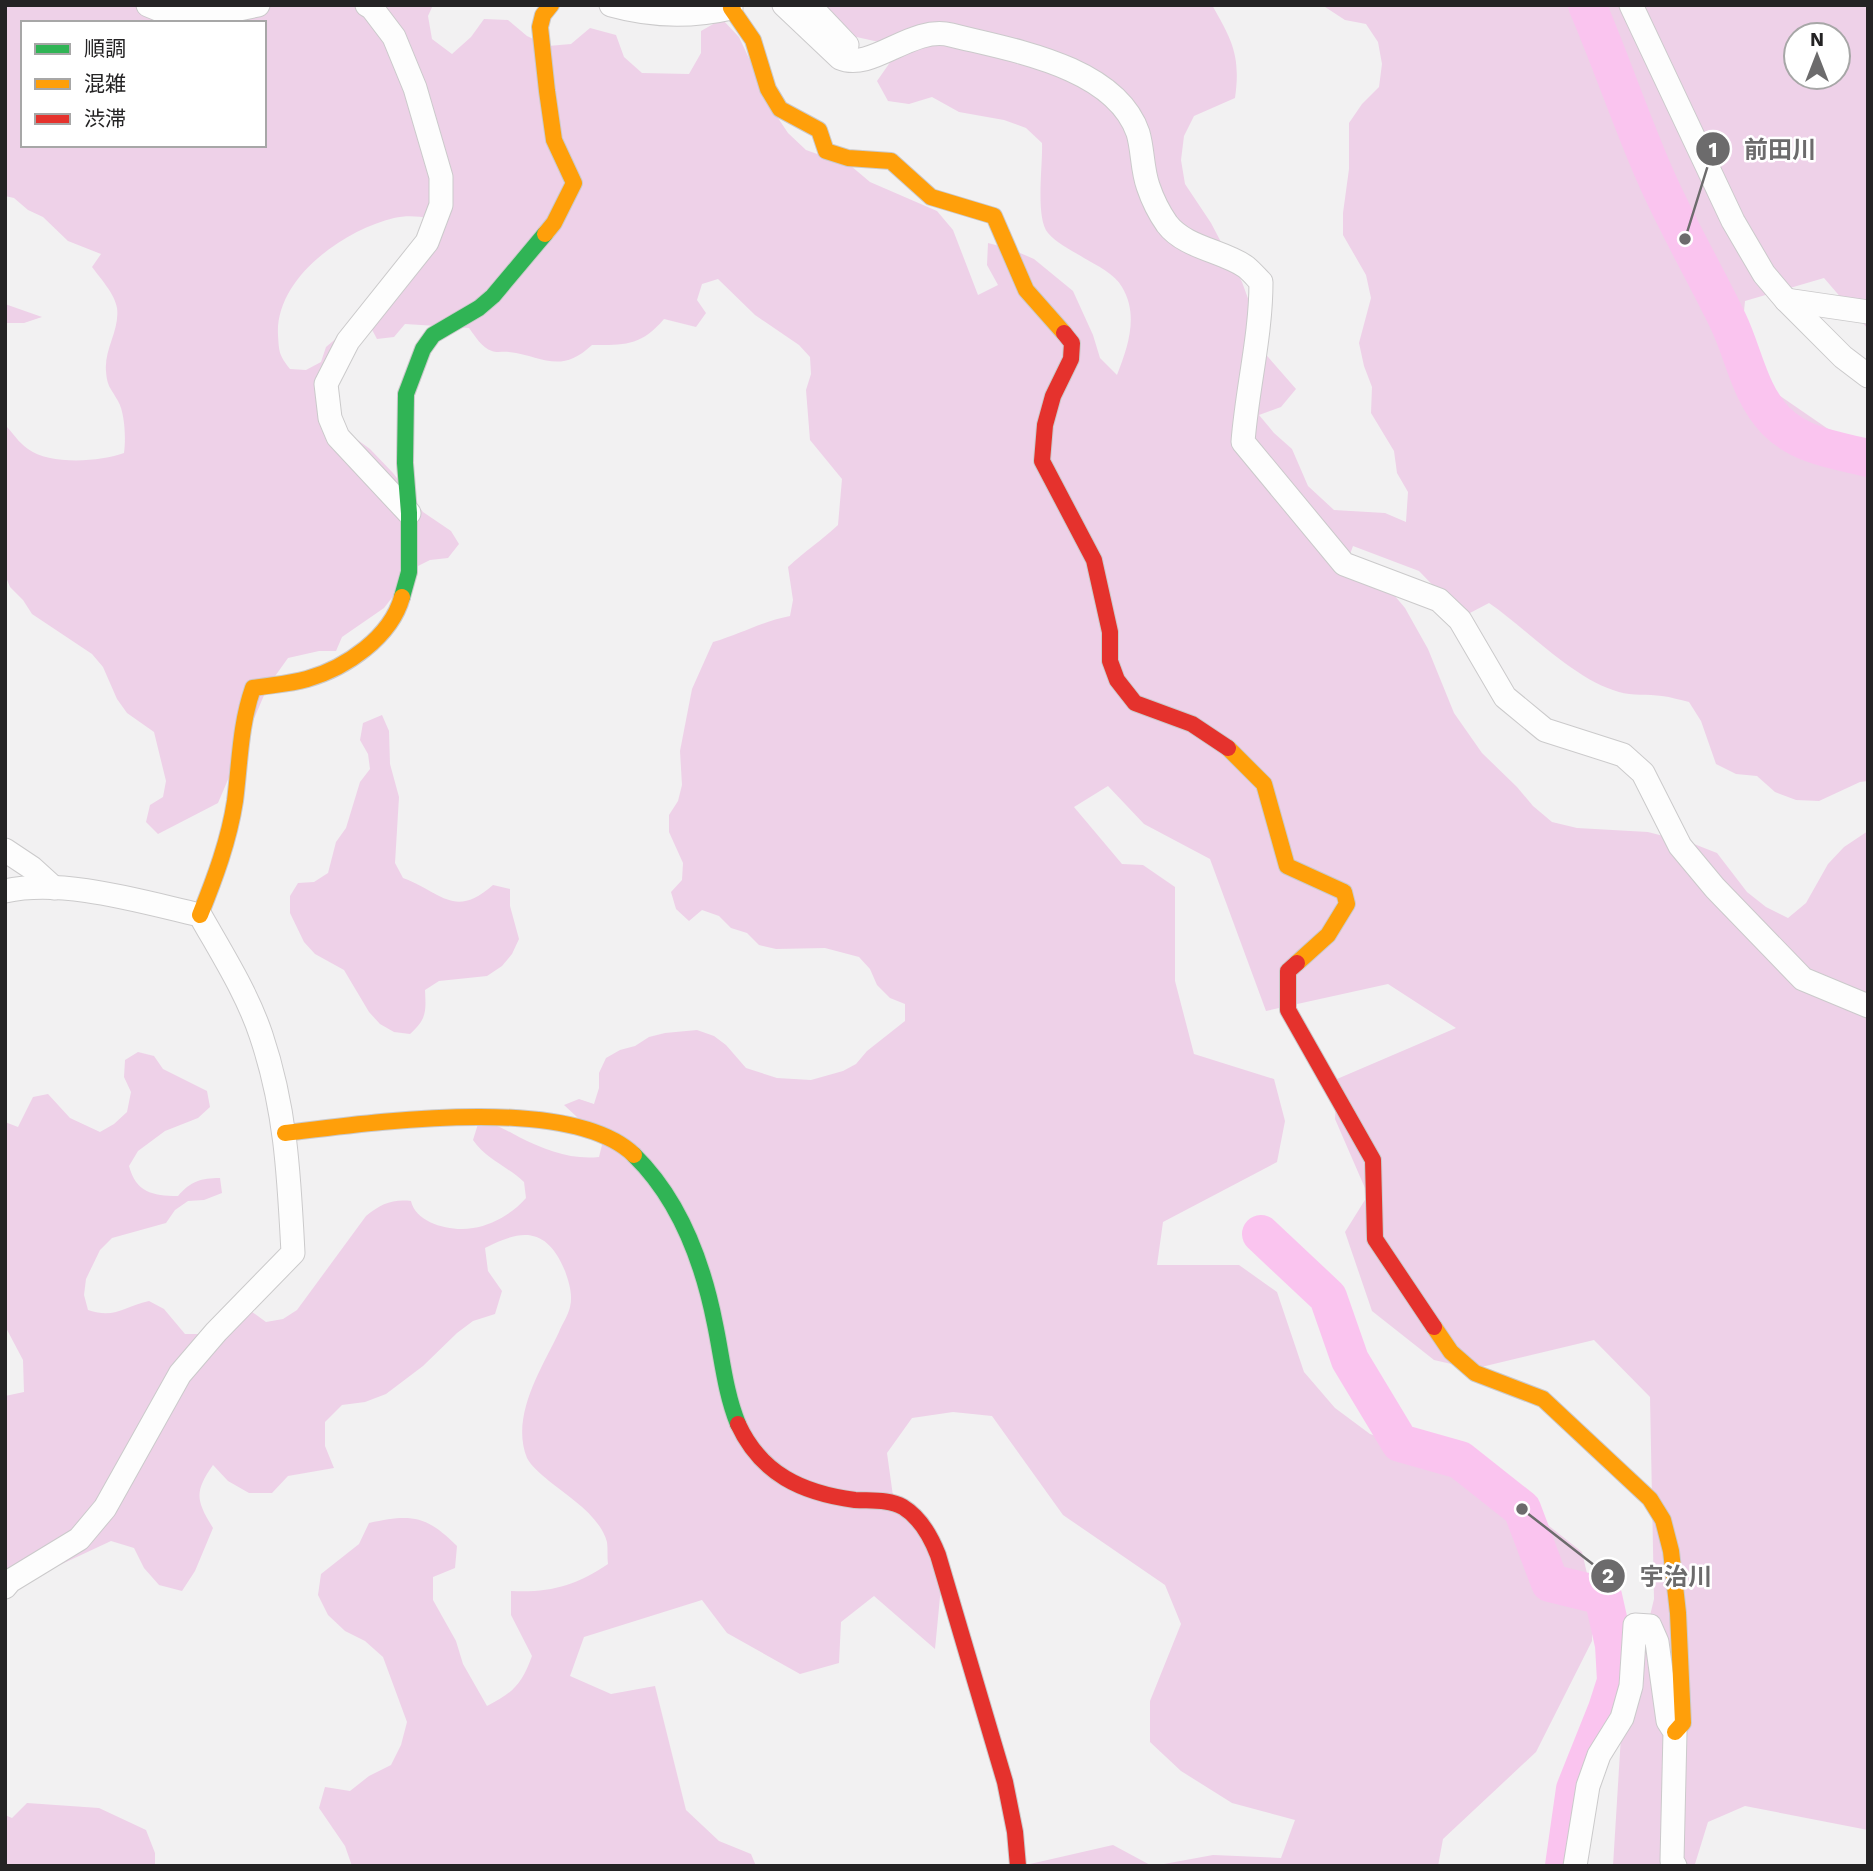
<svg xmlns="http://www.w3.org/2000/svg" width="1873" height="1871" font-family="'Work Sans','Noto Sans JP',sans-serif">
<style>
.green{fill:#eed1e8;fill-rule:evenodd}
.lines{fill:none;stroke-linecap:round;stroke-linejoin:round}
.river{stroke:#fac4ef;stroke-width:38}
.street-casing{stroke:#cbcacb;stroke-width:25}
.fast-casing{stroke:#cbcacb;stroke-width:18}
.slow-casing{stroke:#cbcacb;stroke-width:18}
.jam-casing{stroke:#cbcacb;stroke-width:18}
.street{stroke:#fdfdfd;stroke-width:23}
.fast{stroke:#30b455;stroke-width:16}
.slow{stroke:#ff9f0a;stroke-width:16}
.jam{stroke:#e5322d;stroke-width:16}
.leader{fill:none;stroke:#6c6b6c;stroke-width:2.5}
.callout-dot{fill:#6c6b6c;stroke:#fff;stroke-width:2.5}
.mark-label{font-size:21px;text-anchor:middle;font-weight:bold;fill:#fff}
.callout-label{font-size:24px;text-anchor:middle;font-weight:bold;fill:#6c6b6c;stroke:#fff;stroke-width:5;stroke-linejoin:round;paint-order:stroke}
</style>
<rect width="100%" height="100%" fill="#f2f1f2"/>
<!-- green -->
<g class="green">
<path d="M 5,5 L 139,5 L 160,23 L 179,10 L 182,5 L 433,5 L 428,16 L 432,39 L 452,54 L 471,37 L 484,19 L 508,20 L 527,36 L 548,46 L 571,44 L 590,28 L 616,35 L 624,57 L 642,73 L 689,74 L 701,53 L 701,31 L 722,19 L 739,37 L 774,112 L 788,133 L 806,150 L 851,166 L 870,182 L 937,211 L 953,230 L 978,295 L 998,285 L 987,265 L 988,243 L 1011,249 L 1034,259 L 1073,291 L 1093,335 L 1100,358 L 1117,375 C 1128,347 1139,315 1122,287 C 1115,274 1096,265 1084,258 C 1073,251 1056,243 1048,233 C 1035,217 1043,166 1042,143 L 1026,128 L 1004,120 L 959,112 L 932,97 L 909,104 L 888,101 L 877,81 L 891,61 L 879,42 L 834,32 L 791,5 L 1212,5 C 1232,40 1241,56 1235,98 L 1194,116 L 1184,136 L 1181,160 L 1185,184 L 1211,223 L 1242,282 L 1258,326 L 1262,350 L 1296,389 L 1281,407 L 1259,415 L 1274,433 L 1292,449 L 1308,486 L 1334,510 L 1385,513 L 1406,522 L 1408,492 L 1397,473 L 1394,451 L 1371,413 L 1372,387 L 1364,366 L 1359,343 L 1371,298 L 1366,275 L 1343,235 L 1343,213 L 1349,169 L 1349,123 L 1362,104 L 1379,87 L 1382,64 L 1378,42 L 1366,24 L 1345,20 L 1322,5 L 1868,5 L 1868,329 L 1824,278 L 1745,301 L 1741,342 L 1760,382 L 1834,433 L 1868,444 L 1868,781 L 1860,782 L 1819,801 L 1796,800 L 1775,792 L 1757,776 L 1736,774 L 1716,764 L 1701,721 L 1689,702 C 1680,700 1671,697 1662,696 C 1648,694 1632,696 1619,692 C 1574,680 1527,629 1489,603 L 1468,614 L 1450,603 L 1419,571 L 1353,546 L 1345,568 L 1389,589 L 1405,608 L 1428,649 L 1454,713 L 1482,753 L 1517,787 L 1533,806 L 1552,822 L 1577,828 L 1648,832 L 1694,844 L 1717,853 L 1747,892 L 1766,907 L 1788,918 L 1806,903 L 1828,864 L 1844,847 L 1868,831 L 1868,1830 L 1745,1806 L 1708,1822 L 1695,1864 L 1697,1866 L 1613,1866 L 1621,1736 L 1654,1599 L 1650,1397 L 1594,1340 L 1473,1369 L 1434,1360 L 1372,1311 L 1345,1232 L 1368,1195 L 1335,1119 L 1337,1079 L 1456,1028 L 1388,984 L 1266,1011 L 1210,859 L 1144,824 L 1108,786 L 1074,807 L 1122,864 L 1143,865 L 1175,887 L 1175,981 L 1194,1054 L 1274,1079 L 1285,1121 L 1277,1162 L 1163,1222 L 1157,1265 L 1239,1265 L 1277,1292 L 1304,1372 L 1335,1408 L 1370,1434 L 1478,1470 L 1582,1552 L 1592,1595 L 1592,1641 L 1536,1752 L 1443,1839 L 1438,1866 L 1153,1866 L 1213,1855 L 1281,1858 L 1295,1820 L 1232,1803 L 1181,1771 L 1150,1742 L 1150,1701 L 1181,1624 L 1165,1585 L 1063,1515 L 992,1416 L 953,1412 L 912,1418 L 887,1453 L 893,1496 L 943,1566 L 935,1649 L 874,1596 L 841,1622 L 839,1663 L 800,1674 L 727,1633 L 702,1600 L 584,1637 L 570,1676 L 611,1694 L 655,1686 L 686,1810 L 719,1841 L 751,1854 L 756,1866 L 352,1866 L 345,1846 L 319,1808 L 325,1787 L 350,1791 L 369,1776 L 391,1765 L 401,1745 L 407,1722 L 383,1657 L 365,1641 L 345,1631 L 328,1615 L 318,1595 L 321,1574 L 359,1544 L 369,1523 C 411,1514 426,1515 457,1546 L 455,1568 L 433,1577 L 433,1600 L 456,1641 L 463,1664 L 487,1706 C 513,1693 522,1684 532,1656 L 511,1615 L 511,1591 C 549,1593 576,1586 608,1564 C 607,1557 608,1549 607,1542 C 600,1516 569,1497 549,1481 C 542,1475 531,1466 527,1458 C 510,1416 542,1368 559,1332 C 562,1324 568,1316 570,1307 C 573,1295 569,1282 565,1271 C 547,1228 523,1228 485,1248 L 488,1271 L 502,1291 L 495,1314 L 473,1321 L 457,1333 L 423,1366 L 386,1394 L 365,1402 L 342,1405 L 325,1422 L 325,1446 L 334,1468 L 288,1476 L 272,1493 L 249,1493 L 228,1481 L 213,1465 C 194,1492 196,1500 213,1528 L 195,1571 L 182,1591 L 159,1585 L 144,1568 L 134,1548 L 111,1541 L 49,1570 L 5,1574 L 5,1396 L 24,1392 L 23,1360 L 5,1326 L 5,1122 L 18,1127 L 33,1097 L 48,1094 L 70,1118 L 100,1132 L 114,1124 L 127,1112 L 131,1092 L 124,1077 L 125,1060 L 138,1052 L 154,1056 L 163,1069 L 207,1091 L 210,1107 L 198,1118 L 165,1131 L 138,1151 L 129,1166 C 136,1192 152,1196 178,1196 C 191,1181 201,1178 220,1178 L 222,1193 L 204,1200 L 188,1201 L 175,1210 L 166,1223 L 112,1238 L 100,1250 L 86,1279 L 84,1295 L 88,1310 C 115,1319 123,1307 149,1301 L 164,1309 L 185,1334 L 202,1334 L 241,1304 L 266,1322 L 283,1319 L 297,1310 L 366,1216 C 381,1204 392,1199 411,1201 C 416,1224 452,1232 473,1228 C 493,1225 513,1213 526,1198 L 524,1182 C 507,1166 486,1159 473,1140 L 478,1124 C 498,1123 503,1129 519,1137 C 545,1150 571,1160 599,1157 L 603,1141 L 564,1105 L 579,1099 L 594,1104 L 599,1088 L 599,1073 L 606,1058 L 620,1050 L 635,1046 L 649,1037 L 665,1033 L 697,1030 L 714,1036 L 726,1045 L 746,1068 L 777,1078 L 811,1080 L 843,1071 L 856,1064 L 867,1051 L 905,1021 L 905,1004 L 890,998 L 877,985 L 870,969 L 859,957 L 825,948 L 776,949 L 759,945 L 747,933 L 731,928 L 719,916 L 702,910 L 689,921 L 676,909 L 671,892 L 682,880 L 683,863 L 669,832 L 669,815 L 678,801 L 682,785 L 680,751 L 692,689 L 713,642 C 741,634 760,622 790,616 L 793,600 L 788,567 C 804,552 822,540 838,525 L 842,479 L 810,440 L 806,390 L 811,374 L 810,357 L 799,345 L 755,315 L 718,279 L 702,284 L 697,300 L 706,313 L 696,327 L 664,319 C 641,346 625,345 592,345 C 560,375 543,356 509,352 C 504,351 497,353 492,351 C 482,348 475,336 469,328 L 405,324 L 394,337 L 377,339 L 369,324 L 440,238 L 447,224 C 431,217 411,214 394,218 C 344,230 275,278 278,335 C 279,352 279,355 290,369 L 306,370 L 321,362 L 326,347 L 339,336 L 337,399 L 344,430 L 370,449 L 393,473 L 423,512 L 451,531 L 459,544 L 448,558 L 430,560 L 416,567 L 384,608 L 342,637 L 336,651 L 319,651 L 288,658 L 268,686 L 218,803 L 158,834 L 146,822 L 150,805 L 163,797 L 166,781 L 154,732 L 127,713 L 117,699 L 103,667 L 92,654 L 32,614 L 23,600 L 10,587 L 5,575 L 5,425 C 13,433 19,443 28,449 C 49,465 100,462 124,453 C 126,439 125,413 118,401 C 111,388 107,387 106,371 C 104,349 120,330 117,308 C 115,294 100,278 92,267 L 101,254 L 68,241 L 43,217 L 28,210 L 14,198 L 5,196 ZM 23,23 L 264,23 L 264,145 L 23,145 ZM 1796,35 L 1838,35 L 1838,77 L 1796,77 Z"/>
<path d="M 5,304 L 42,317 L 24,323 L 5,323 Z"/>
<path d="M 382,715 L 389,731 L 390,764 L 399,797 L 395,863 L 403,878 C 443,893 454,919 493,885 L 510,889 L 510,906 L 519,939 L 512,954 L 502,966 L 487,976 L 439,981 L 425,990 C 426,1011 427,1019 410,1034 L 394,1032 L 380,1024 L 369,1012 L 344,970 L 315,954 L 304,942 L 290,913 L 290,896 L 298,883 L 314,882 L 328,873 L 336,842 L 346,828 L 360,782 L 370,769 L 368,754 L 360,740 L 363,723 Z"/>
<path d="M 27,1803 L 99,1808 L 146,1830 L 155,1853 L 155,1866 L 5,1866 L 5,1815 L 12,1818 Z"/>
<path d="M 1113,1845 L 1152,1866 L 1030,1866 L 1030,1864 Z"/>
</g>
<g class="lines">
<!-- river -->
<g class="river">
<path d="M 1587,5 C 1611,61 1630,118 1654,173 C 1676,224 1704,271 1728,321 C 1744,354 1749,393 1776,421 C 1801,446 1835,450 1868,458"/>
<path d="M 1261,1234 L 1328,1297 L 1350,1360 L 1400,1443 L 1460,1460 L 1522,1509 L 1550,1583 L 1603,1596 L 1614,1645 L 1616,1681 L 1607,1709 L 1575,1789 L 1564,1866"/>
</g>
<defs>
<g id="street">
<path d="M 148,5 L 170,14 L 220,13 L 258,5"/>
<path d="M 367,5 L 372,8 L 394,37 L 415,88 L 441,177 L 441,205 L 427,242 L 348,341 L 326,384 L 330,418 L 338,437 L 409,513"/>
<path d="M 611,5 C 650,16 692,17 731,8"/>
<path d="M 784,5 L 840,58 C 872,72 911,25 951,35 C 1011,50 1115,66 1138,133 C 1143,150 1142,169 1148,186 C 1152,198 1160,214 1167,224 C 1185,248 1224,251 1246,267 C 1252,272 1257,278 1261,282 C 1261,336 1247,389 1243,442 L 1344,564 L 1439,600 L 1460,620 L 1505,697 L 1545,730 L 1623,755 L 1643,773 L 1680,846 L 1715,888 L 1803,979 L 1868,1006"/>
<path d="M 809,5 L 847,45"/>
<path d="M 1631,5 L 1733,221 L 1764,274 L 1786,300 L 1843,357 L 1868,376"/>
<path d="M 1786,300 L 1868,312"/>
<path d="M 5,850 L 32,868 L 54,888"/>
<path d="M 5,891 C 64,878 142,902 200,915 C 222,954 247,993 261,1035 C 286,1109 289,1176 293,1253 L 216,1332 L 180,1374 L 105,1508 L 79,1539 L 10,1581 L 5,1587"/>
<path d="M 1575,1866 L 1588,1786 L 1599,1755 L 1622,1718 L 1631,1686 L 1635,1625 L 1650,1626 L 1657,1642 L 1668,1721 L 1675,1732 L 1672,1861 L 1675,1866"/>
</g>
<g id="fast">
<path d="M 402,597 L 409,572 L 409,513 L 405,463 L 406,394 L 423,349 L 433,335 L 479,308 L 493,296 L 545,234"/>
<path d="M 634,1155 C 679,1199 703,1263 715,1324 C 722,1357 725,1392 738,1424"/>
</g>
<g id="slow">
<path d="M 733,5 L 731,8 L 753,40 L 768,89 L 780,109 L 819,130 L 826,151 L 848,158 L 891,161 L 931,197 L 994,216 L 1026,290 L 1064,333"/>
<path d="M 545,234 L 554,223 L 574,183 L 554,140 L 547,91 L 540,27 L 543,15 L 551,5"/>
<path d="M 1228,748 L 1264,784 L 1287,866 L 1344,892 L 1347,904 L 1328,935 L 1297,963"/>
<path d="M 200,915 C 215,878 229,840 235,801 C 240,762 240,725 253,688 C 271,685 290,684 307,679 C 346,668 391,637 402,597"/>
<path d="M 285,1133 C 368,1123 570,1093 634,1155"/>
<path d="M 1434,1327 L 1451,1352 L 1475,1373 L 1543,1399 L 1650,1499 L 1663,1520 L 1671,1551 L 1678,1613 L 1683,1723 L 1675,1732"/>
</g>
<g id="jam">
<path d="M 1064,333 L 1072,343 L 1071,359 L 1053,396 L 1045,425 L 1042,461 L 1094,560 L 1110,632 L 1110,661 L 1117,680 L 1135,703 L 1192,724 L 1228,748"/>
<path d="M 1297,963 L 1288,971 L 1288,1010 L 1373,1160 L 1375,1239 L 1434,1327"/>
<path d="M 738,1424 C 761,1474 802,1493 855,1500 C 871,1501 889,1499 903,1507 C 921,1518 931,1537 938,1555 L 1005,1782 L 1015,1832 L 1018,1866"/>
</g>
</defs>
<!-- street casing -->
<use href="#street" class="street-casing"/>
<!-- fast casing -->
<use href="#fast" class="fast-casing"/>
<!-- slow casing -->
<use href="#slow" class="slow-casing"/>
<!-- jam casing -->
<use href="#jam" class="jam-casing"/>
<!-- street -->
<use href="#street" class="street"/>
<!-- fast -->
<use href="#fast" class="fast"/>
<!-- slow -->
<use href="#slow" class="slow"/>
<!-- jam -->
<use href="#jam" class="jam"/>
</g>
<!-- callouts -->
<path class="leader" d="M1685 239L1713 149M1522 1509L1608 1576"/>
<g class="callout-dot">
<circle cx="1685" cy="239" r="7"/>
<circle cx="1522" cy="1509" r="7"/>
<circle cx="1713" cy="149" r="18"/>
<circle cx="1608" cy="1576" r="18"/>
</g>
<g class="mark-label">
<text x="1713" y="157">1</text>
<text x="1608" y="1583">2</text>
</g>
<g class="callout-label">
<text x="1780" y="158">前田川</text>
<text x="1676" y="1585">宇治川</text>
</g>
<!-- border -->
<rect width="1873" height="1871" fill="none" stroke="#242324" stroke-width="14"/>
<!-- legend -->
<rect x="21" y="21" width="245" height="126" fill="#ffffff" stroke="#a7a7a7" stroke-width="2"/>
<rect x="35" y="44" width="35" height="10" fill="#30b455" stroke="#a7a7a7" stroke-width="2"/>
<text x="84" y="56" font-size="21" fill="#242324">順調</text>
<rect x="35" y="79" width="35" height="10" fill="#ff9f0a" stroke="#a7a7a7" stroke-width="2"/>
<text x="84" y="91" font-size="21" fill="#242324">混雑</text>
<rect x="35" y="114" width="35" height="10" fill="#e5322d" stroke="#a7a7a7" stroke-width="2"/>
<text x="84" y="126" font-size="21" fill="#242324">渋滞</text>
<!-- north arrow -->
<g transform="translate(1817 56)"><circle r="33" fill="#ffffff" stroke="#a7a7a7" stroke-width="2"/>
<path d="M0-5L12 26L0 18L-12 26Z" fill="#6c6b6c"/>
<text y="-10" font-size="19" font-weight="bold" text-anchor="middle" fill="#242324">N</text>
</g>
</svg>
